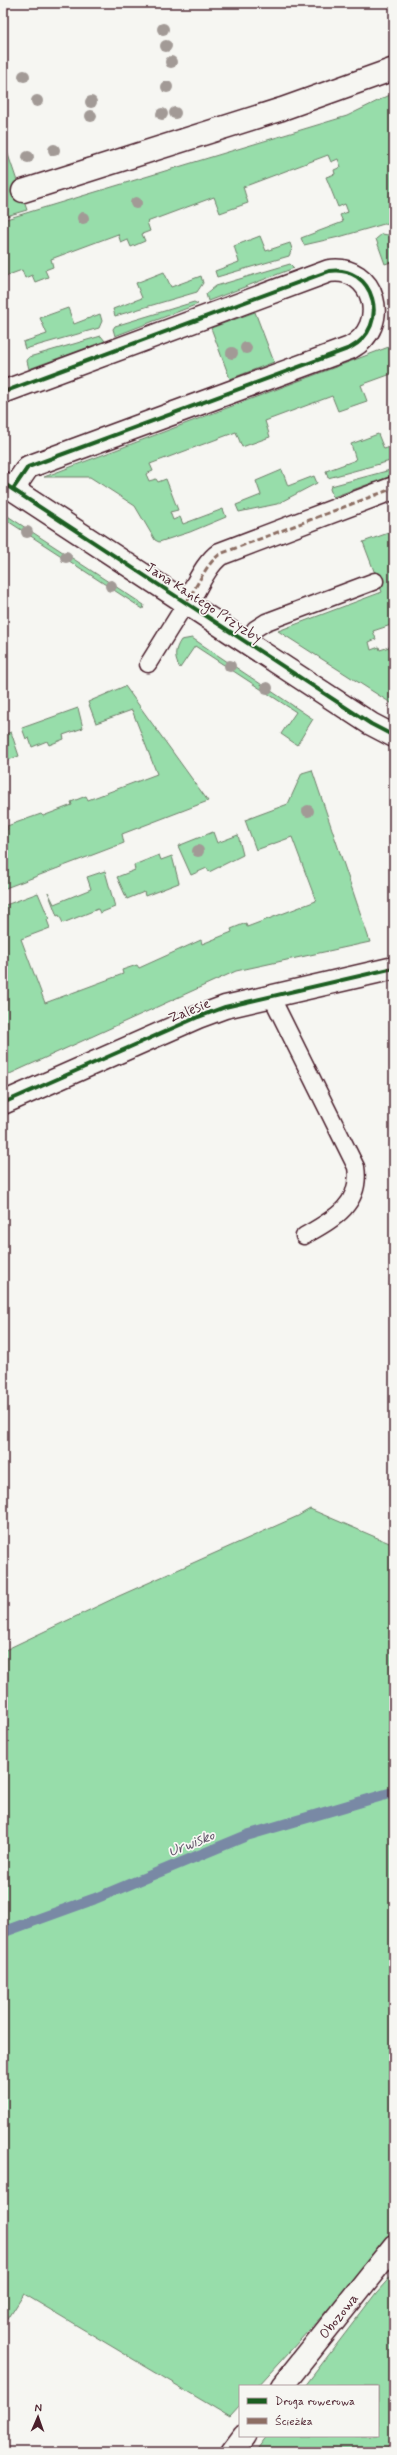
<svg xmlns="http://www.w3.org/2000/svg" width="397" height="2455" font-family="Mynerve,sans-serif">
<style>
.green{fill:#97ddaa;stroke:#707e6a}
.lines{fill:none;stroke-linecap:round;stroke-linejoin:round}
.stream{stroke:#7989a5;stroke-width:11}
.service-casing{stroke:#4a1f2b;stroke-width:19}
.minor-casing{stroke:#4a1f2b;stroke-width:25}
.service{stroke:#f6f6f2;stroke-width:16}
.minor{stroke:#f6f6f2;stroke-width:22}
.quiet{stroke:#8d6e63;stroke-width:3;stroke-dasharray:6 3;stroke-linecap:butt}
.cycleway-casing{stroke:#f6f6f2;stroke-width:6}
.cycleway{stroke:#1b5e20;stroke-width:4}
.tree{fill:#a29a96}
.labels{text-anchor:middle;stroke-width:3.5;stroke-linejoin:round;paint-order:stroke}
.street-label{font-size:14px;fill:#4a1f2b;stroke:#f6f6f2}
.water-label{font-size:15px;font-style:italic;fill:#615468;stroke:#f6f6f2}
</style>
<rect width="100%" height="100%" fill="#f6f6f2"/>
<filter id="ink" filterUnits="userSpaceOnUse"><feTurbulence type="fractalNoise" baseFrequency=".025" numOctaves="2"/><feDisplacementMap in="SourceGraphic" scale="8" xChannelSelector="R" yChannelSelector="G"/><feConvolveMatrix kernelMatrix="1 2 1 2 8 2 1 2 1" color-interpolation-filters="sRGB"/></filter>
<g filter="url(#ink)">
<!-- green -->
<g class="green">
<path d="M 394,93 L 394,225 L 384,224 L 339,237 L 304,245 L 301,238 L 343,222 L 340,215 L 348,212 L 345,204 L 338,207 L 326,177 L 335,174 L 334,170 L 341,167 L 338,159 L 331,162 L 328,155 L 243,187 L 248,203 L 220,213 L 214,197 L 147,222 L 150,231 L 142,234 L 145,241 L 131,247 L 128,240 L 121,243 L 118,234 L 51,259 L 53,267 L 45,270 L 48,277 L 35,282 L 32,275 L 25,278 L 22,270 L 3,277 L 3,220 L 347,116 Z"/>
<path d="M 3,140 L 27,210 L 3,217 Z"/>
<path d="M 382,234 L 394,236 L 394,261 L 385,264 L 376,239 Z"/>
<path d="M 260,236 L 266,251 L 290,243 L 292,249 L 289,256 L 217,277 L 215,271 L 239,262 L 234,246 Z"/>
<path d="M 290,264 L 294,268 L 208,301 L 206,294 L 216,286 Z"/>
<path d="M 164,272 L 171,287 L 201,276 L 203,283 L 197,292 L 115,316 L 113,309 L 142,298 L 136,283 Z"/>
<path d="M 194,302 L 198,304 L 115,336 L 113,329 L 115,326 Z"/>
<path d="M 68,308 L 74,324 L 100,314 L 102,321 L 99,328 L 25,349 L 23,342 L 47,334 L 40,318 Z"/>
<path d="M 255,312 L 274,362 L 230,379 L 211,328 Z"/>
<path d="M 101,336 L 105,341 L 29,369 L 27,361 L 29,357 Z"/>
<path d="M 394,345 L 394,373 L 361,385 L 367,401 L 338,411 L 332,396 L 265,421 L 270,437 L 242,447 L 236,432 L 150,464 L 153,471 L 146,474 L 149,481 L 156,479 L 158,482 L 166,479 L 178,510 L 170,512 L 173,520 L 180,517 L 183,524 L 223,509 L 226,517 L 190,532 L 159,542 L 155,540 L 135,506 L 90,477 L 44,477 Z"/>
<path d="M 378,434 L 384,449 L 394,446 L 394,460 L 328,478 L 326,471 L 356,460 L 351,444 Z"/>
<path d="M 394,469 L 394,475 L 333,497 L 330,489 L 331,486 Z"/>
<path d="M 282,470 L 288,486 L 314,476 L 317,483 L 277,504 L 239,512 L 236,505 L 261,495 L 256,481 Z"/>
<path d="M 3,513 L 144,605 L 143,609 L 3,518 Z"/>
<path d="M 394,531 L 394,624 L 373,631 L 376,639 L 369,642 L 371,650 L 379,647 L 380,650 L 389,647 L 394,661 L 394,705 L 278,631 L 382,592 L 363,542 Z"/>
<path d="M 192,638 L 313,719 L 297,745 L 281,734 L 296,712 L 195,646 L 180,668 C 174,659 174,650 181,640 Z"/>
<path d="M 125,686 L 208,801 L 122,834 L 124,843 L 3,889 L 3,831 L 8,829 L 7,826 L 41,814 L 43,816 L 72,805 L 71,802 L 86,796 L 88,800 L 157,774 L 132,710 L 96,723 L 88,702 Z"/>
<path d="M 78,708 L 83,728 L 63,735 L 64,739 L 49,745 L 47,741 L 32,747 L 29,738 L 26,739 L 22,728 Z"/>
<path d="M 11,732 L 19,756 L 3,762 L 3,735 Z"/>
<path d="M 312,770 L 370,942 L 236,971 L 3,1077 L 3,906 L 38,893 L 49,919 L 47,920 L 50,928 L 21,939 L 45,1003 L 123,974 L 122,970 L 137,965 L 139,968 L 201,940 L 202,944 L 232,932 L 231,929 L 246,923 L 247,927 L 316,901 L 292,837 L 256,850 L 245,820 L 288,804 L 302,773 Z"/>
<path d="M 213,832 L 217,843 L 238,835 L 243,855 L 209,872 L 207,868 L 191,875 L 178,846 Z"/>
<path d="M 159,855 L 161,860 L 172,856 L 179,883 L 145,896 L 144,892 L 127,899 L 117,877 L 135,870 L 134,865 Z"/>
<path d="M 105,871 L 115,907 L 100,913 L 98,909 L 63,923 L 59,915 L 57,916 L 48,892 L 54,904 L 91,889 L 87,877 Z"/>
<path d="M 310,1509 L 394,1545 L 394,2237 L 258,2386 L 240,2386 L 240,2406 L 230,2417 L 24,2294 L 3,2327 L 3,1651 L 119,1596 L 298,1516 Z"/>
<path d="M 394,2273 L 394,2452 L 255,2452 L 267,2436 L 378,2436 L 378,2386 L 305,2386 L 376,2293 Z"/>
</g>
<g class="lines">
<!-- stream -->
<path class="stream" d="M 3,1932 L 94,1899 L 248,1835 L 394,1792"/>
<defs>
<g id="service">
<path d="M 247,643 L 255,629 L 266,622 L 375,581"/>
<path d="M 148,664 L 186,603"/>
<path d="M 271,996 L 356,1167 C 362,1205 332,1220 304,1236"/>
</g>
<g id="minor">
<path d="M 23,191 L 282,109 L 394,69"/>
<path d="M 3,392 L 329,271 C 374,264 392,326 350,348 L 28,467 L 13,489"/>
<path d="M 3,483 L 371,724 L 394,736"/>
<path d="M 186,603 C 197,587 205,565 220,554 L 394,488"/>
<path d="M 3,1103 L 198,1017 L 225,1007 L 394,968"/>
<path id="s1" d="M 282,2386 L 394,2246"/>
<path d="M 232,2452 L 244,2436"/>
</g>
</defs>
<!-- service casing -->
<use href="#service" class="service-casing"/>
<!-- minor casing -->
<use href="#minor" class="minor-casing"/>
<!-- service -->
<use href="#service" class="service"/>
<!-- minor -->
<use href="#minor" class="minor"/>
<!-- quiet -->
<path class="quiet" d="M 186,603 C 197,587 205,565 220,554 L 394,488"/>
<defs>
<g id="cycleway">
<path d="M 3,392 L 329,271 C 374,264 392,326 350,348 L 28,467 L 13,489"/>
<path d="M 3,483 L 371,724 L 394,736"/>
<path d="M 3,1103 L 198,1017 L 225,1007 L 394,968"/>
</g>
</defs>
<!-- cycleway casing -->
<use href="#cycleway" class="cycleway-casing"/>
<!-- cycleway -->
<use href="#cycleway" class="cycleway"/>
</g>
<!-- trees -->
<g class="tree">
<circle cx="163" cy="29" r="6"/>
<circle cx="166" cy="46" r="6"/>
<circle cx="171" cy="62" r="6"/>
<circle cx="24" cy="76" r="6"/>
<circle cx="167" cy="87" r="6"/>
<circle cx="37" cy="101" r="6"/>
<circle cx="91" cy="102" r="6"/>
<circle cx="175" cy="113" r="6"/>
<circle cx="162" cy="114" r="6"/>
<circle cx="91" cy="116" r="6"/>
<circle cx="54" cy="150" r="6"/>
<circle cx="28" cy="157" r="6"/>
<circle cx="136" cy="203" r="6"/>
<circle cx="83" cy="218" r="6"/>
<circle cx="246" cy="348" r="6"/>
<circle cx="232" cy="353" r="6"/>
<circle cx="27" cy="532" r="6"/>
<circle cx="66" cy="557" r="6"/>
<circle cx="111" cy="586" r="6"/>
<circle cx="230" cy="666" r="6"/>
<circle cx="267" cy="688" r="6"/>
<circle cx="308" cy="811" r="6"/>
<circle cx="198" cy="851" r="6"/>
</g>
</g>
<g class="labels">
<!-- street labels -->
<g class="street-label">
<text transform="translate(204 602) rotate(33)" y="5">Jana Kantego Przyzby</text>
<text transform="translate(189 1010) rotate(-22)" y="5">Zalesie</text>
<text dy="5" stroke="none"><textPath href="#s1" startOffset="90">Obozowa</textPath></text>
</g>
<!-- water labels -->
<g class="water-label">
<text transform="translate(191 1843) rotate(-22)" y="5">Urwisko</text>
</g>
</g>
<!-- margin -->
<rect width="397" height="2455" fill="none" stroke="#f6f6f2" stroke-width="16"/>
<rect x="8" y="8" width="381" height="2439" fill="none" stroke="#4a1f2b" stroke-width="1.5" filter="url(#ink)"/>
<!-- legend -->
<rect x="239" y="2385" width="140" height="52" fill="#f6f6f2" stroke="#b1a0a2"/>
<rect x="247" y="2398" width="20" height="6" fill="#1b5e20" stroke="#b1a0a2"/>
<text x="275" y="2405" font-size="12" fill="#4a1f2b">Droga rowerowa</text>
<rect x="247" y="2418" width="20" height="6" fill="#8d6e63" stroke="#b1a0a2"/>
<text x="275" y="2425" font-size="12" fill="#4a1f2b">Ścieżka</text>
<!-- north arrow -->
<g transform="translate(38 2417) rotate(2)" stroke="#f6f6f2" stroke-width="3" paint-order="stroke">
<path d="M0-3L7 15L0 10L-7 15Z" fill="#4a1f2b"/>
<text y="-6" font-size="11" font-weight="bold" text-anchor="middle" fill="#4a1f2b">N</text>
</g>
</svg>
